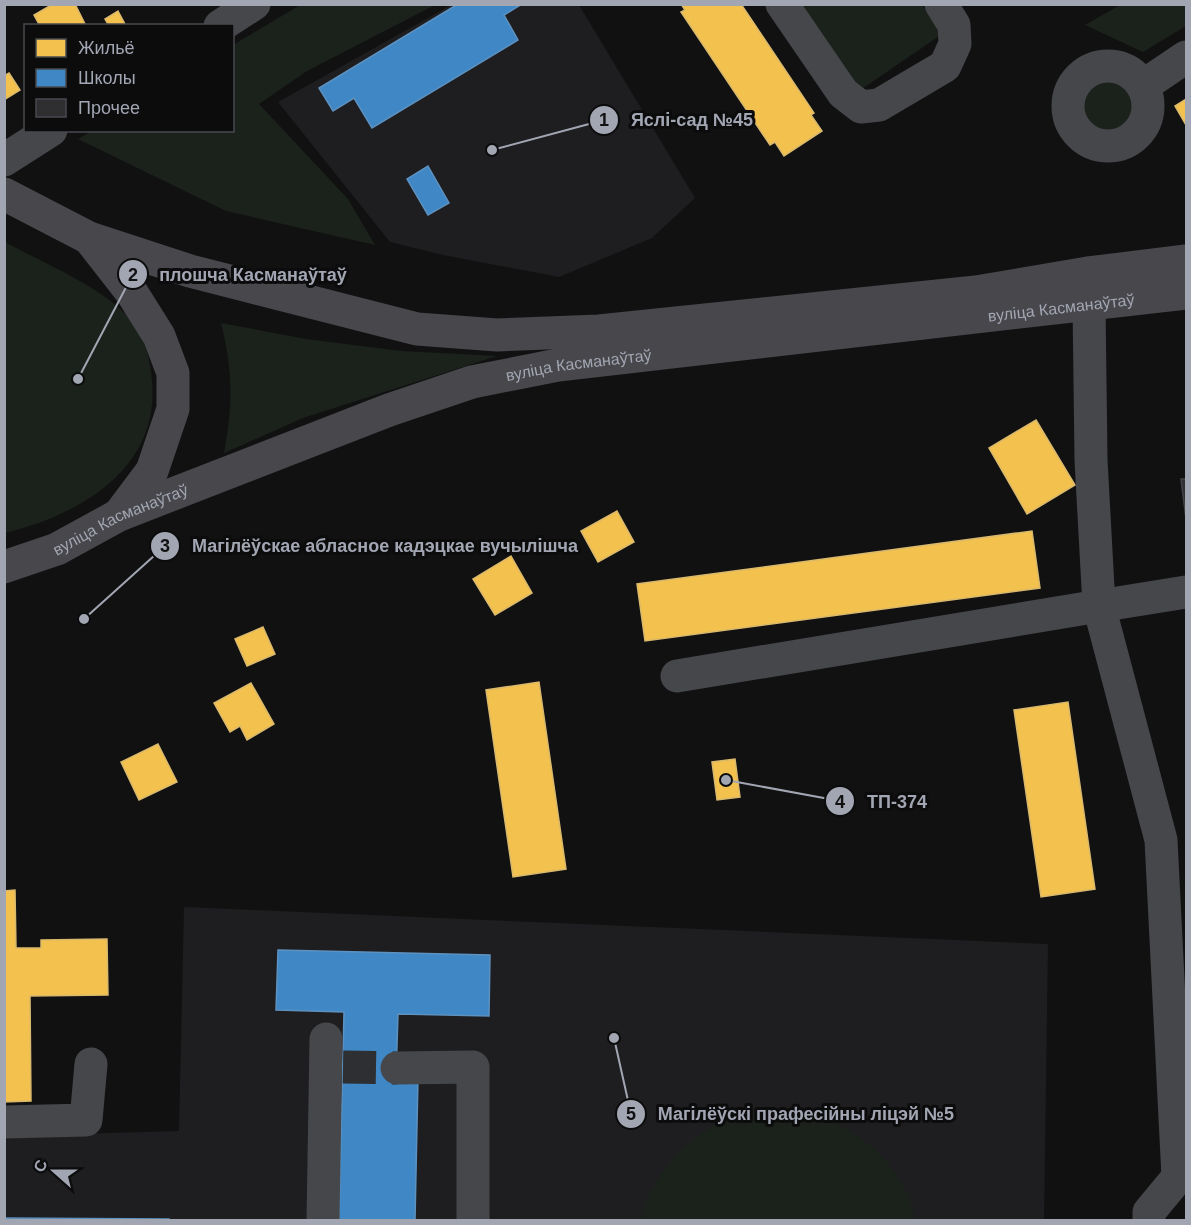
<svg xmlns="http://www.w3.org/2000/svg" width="1191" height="1225" font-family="Helvetica,sans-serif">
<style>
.built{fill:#1e1e20}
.green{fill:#1b221c}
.homes{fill:#f2c14e;stroke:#dab96c;stroke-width:1.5}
.schools{fill:#3f88c5;stroke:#5d91c0;stroke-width:1.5}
.building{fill:#2f2f31;stroke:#404246;stroke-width:1.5}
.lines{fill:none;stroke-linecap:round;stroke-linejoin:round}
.minor-tunnel{stroke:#2e2f32;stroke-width:33;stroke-dasharray:33 16;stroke-linecap:butt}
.minor{stroke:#46474a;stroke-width:33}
.major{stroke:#48484c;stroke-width:33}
.labels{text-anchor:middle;stroke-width:6;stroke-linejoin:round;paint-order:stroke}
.street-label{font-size:16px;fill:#a2a6b3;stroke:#0c0c0d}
.leader{fill:none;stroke:#a2a6b3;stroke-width:2}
.callout-dot{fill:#a2a6b3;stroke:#0c0c0d;stroke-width:2}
.mark-label{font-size:18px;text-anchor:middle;font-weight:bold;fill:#111}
.callout-label{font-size:18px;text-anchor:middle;font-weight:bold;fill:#a2a6b3;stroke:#0c0c0d;stroke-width:6;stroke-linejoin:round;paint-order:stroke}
</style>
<rect width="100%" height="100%" fill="#111112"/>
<!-- built -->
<g class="built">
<path d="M 451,5 L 579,5 L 695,198 L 652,238 L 559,277 L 443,255 L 390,242 L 278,102 Z"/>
<path d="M 184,907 L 1048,944 L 1044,1220 L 5,1220 L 4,1136 L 179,1131 Z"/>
</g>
<!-- green -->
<g class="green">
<path d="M 300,5 L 435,5 L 307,71 L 259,104 L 348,199 L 375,245 L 226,211 L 78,139 L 92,131 L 232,130 L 233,45 Z"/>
<path d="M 799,5 L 922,5 L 942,34 L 859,91 Z"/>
<path d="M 1120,5 L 1186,5 L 1186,26 L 1143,52 L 1085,25 Z"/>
<circle cx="1107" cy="106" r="31"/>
<path d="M 5,242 C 43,263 105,288 132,321 C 144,335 151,362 152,381 C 160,469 79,515 5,533 Z"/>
<path d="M 221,323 L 306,339 L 401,351 L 497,356 L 303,418 L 224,453 C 233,404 233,371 221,323 Z"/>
<path d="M 775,1111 C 787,1112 801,1112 813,1115 C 860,1127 908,1171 915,1220 L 640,1220 C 653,1172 690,1131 738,1116 C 750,1113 763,1112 775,1111 Z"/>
</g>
<!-- homes -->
<g class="homes">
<path d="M 53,4 L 75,4 L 86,26 L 40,26 L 34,15 Z"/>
<path d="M 681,4 L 741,4 L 814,113 L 811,115 L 822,131 L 784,156 L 775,142 L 770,145 L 681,12 L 685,10 Z"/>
<path d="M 118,11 L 126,26 L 109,26 L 105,19 Z"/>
<path d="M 9,73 L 20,90 L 4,100 L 4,76 Z"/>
<path d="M 1186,99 L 1186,125 L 1175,106 Z"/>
<path d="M 1036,420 L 1075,485 L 1027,514 L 989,448 Z"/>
<path d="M 617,511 L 634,542 L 598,562 L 581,531 Z"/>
<path d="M 1032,531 L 1040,588 L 645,641 L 637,584 Z"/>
<path d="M 511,556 L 532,593 L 495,615 L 473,579 Z"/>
<path d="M 263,627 L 275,654 L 247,666 L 235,639 Z"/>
<path d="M 539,682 L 566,869 L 513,877 L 486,690 Z"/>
<path d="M 251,683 L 274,724 L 247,740 L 240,726 L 230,732 L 214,703 Z"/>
<path d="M 1068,702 L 1095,889 L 1041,897 L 1014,710 Z"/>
<path d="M 158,744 L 177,782 L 139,800 L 121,762 Z"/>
<path d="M 735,759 L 740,797 L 717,800 L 712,762 Z"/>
<path d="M 15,890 L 16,948 L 41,948 L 41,940 L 107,939 L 108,995 L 30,996 L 31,1101 L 4,1102 L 4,891 Z"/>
</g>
<!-- schools -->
<g class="schools">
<path d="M 458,4 L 522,4 L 504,15 L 518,40 L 372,128 L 354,98 L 333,111 L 319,88 Z"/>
<path d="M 428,166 L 449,203 L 428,215 L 407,179 Z"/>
<path d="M 278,950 L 490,955 L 489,1016 L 398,1014 L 396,1077 L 418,1078 L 415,1220 L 339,1220 L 344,1012 L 276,1010 Z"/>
<path d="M 4,1218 L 169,1219 L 169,1220 L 4,1220 Z"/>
</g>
<!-- building -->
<path class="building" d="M 1181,479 L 1186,479 L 1186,519 Z"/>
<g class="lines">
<!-- minor-tunnel -->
<path class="minor-tunnel" d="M 343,1067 L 397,1068"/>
<!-- minor -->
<g class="minor">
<path d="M 782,4 L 843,93 L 861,107 L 879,105 L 945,66 L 955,44 L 954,25 L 941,4"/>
<path d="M 220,26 L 254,4"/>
<circle cx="1108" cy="106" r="40"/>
<path d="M 1143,86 L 1186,57"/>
<path d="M 4,160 L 51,130"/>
<path d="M 677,676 L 1099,606 L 1091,460 L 1089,304"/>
<path d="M 397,1068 L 473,1067 L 473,1220"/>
<path d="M 4,1122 L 86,1120 L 91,1064"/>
<path d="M 323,1220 L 326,1039"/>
<path d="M 1149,1220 L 1149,1212 L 1178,1177 L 1161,840 L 1099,606 L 1186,592"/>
</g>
<!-- major -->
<g class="major">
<path d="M 4,194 L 89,238 L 190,271 L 417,329 L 497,335 L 599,331 L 976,292 L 1088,273 L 1186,261"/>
<path d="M 89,238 L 132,293 L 159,336 L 173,373 L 173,409 L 152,471 L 119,515"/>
<path id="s1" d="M 4,567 L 57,549 L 119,515 L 389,410 L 472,382 L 558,365 L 1186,293"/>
</g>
</g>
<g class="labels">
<!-- street labels -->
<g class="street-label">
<text dy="6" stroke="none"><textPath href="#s1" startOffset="1098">вуліца Касманаўтаў</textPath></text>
<text dy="6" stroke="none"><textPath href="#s1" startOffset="612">вуліца Касманаўтаў</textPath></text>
<text dy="6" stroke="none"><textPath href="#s1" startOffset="126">вуліца Касманаўтаў</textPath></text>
</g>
</g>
<!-- callouts -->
<path class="leader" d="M492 150L604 120M78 379L133 274M84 619L165 546M726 780L840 801M614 1038L631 1114"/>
<g class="callout-dot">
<circle cx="492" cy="150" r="6"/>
<circle cx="78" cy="379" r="6"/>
<circle cx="84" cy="619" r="6"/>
<circle cx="726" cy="780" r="6"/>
<circle cx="614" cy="1038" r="6"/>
<circle cx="604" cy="120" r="15"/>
<circle cx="133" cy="274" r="15"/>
<circle cx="165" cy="546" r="15"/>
<circle cx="840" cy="801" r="15"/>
<circle cx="631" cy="1114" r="15"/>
</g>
<g class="mark-label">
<text x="604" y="126">1</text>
<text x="133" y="281">2</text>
<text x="165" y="552">3</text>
<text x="840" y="808">4</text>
<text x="631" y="1120">5</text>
</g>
<g class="callout-label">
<text x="692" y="126">Яслі-сад №45</text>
<text x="253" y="281">плошча Касманаўтаў</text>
<text x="385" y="552">Магілёўскае абласное кадэцкае вучылішча</text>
<text x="897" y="808">ТП-374</text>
<text x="806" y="1120">Магілёўскі прафесійны ліцэй №5</text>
</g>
<!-- border -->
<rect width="1191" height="1225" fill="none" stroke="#a2a6b3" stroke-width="12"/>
<!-- legend -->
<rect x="24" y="24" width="210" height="108" fill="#0c0c0d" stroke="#484a4f" stroke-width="1.5"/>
<rect x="36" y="39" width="30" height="18" fill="#f2c14e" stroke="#484a4f" stroke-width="1.5"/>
<text x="78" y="54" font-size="18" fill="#a2a6b3">Жильё</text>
<rect x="36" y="69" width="30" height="18" fill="#3f88c5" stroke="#484a4f" stroke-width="1.5"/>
<text x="78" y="84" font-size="18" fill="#a2a6b3">Школы</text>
<rect x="36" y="99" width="30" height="18" fill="#2f2f31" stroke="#484a4f" stroke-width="1.5"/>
<text x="78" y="114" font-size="18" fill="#a2a6b3">Прочее</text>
<!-- north arrow -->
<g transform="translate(54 1171) rotate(291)" stroke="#0c0c0d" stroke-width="4.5" paint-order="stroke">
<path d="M0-4.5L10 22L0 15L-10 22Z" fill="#a2a6b3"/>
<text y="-9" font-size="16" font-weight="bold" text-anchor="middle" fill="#a2a6b3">С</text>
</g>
</svg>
